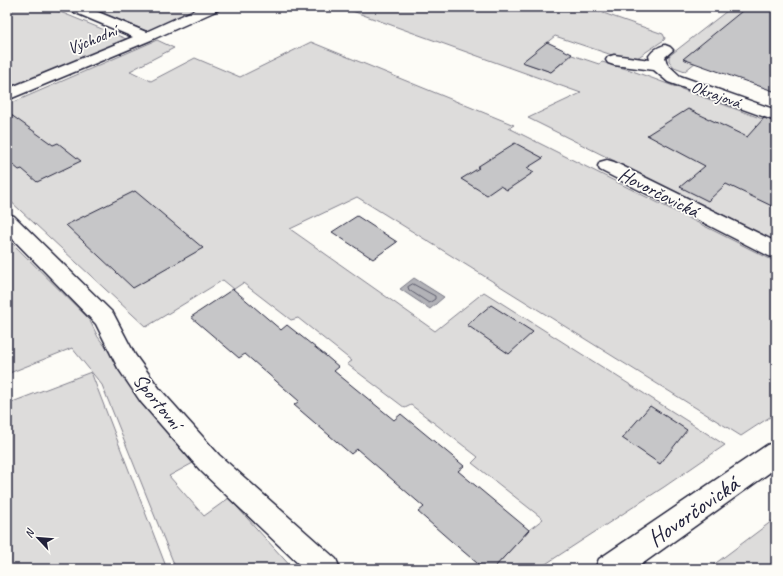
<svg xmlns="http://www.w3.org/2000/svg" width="783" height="576" font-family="Caveat,sans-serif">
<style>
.green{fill:#dddcdb;stroke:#807f8b}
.water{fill:#b2b2b7;stroke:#787885}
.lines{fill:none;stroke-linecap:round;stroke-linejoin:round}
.shore{stroke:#5c5c6d;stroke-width:1}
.building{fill:#c6c6c8;stroke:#22223b}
.minor-casing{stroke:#22223b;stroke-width:3}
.minor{fill:#fdfcf7;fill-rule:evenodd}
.labels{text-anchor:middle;stroke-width:3.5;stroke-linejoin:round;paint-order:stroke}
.far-street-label{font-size:17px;fill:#22223b;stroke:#fdfcf7}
.street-label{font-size:20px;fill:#22223b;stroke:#fdfcf7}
.near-street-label{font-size:24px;fill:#22223b;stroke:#fdfcf7}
</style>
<rect width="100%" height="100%" fill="#fdfcf7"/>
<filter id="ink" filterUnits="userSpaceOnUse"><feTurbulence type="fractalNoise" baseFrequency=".025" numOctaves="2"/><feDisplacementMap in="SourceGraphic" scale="8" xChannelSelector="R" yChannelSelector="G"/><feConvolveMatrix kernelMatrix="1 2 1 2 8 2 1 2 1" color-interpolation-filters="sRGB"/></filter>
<g filter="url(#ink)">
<!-- green -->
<g class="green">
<path d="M 7,7 L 48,7 L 129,40 L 7,91 Z"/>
<path d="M 87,7 L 201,7 L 147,31 Z"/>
<path d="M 341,7 L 586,7 L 663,34 L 665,38 L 664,40 L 637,58 L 618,57 L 555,36 L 523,62 L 551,72 L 572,55 L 599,64 L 602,62 L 630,70 L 776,124 L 776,241 L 528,118 L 581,93 Z"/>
<path d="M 732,7 L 747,7 L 696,62 L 685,71 L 674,67 L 669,61 L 669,56 Z"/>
<path d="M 157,40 L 174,48 L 130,71 L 151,81 L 195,58 L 240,77 L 311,42 L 514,125 L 509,128 L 776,262 L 776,413 L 741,436 L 357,197 L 290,229 L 435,331 L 484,292 L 725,445 L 664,487 L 538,569 L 493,569 L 529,530 L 543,519 L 472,463 L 478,457 L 411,405 L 405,408 L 347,364 L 352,361 L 298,318 L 291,320 L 243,283 L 234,289 L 223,280 L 146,327 L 7,198 L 7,105 Z"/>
<path d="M 7,238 L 89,319 L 98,337 L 193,463 L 169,476 L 204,516 L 229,498 L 293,569 L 176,569 L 102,385 L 72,348 L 7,374 Z"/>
<path d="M 91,372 L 167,569 L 7,569 L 7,404 Z"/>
<path d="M 776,518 L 776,569 L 708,569 Z"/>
</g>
<!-- water -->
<path class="water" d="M 414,278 L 444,297 L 430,309 L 400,289 Z"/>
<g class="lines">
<!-- shore -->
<path class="shore" d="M 413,284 L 435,296 L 435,299 L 429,303 L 409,290 L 408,287 Z"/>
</g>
<!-- building -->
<g class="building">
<path d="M 747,7 L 776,7 L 776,92 L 683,59 Z"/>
<path d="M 547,42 L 572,54 L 551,72 L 522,62 Z"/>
<path d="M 688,109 L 747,137 L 764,118 L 776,122 L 776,208 L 726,184 L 708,201 L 680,187 L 705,166 L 647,135 Z"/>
<path d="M 7,112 L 53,145 L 58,143 L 81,161 L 37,182 L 22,169 L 19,170 L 7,160 Z"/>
<path d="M 515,143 L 543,158 L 527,168 L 534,172 L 507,190 L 500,186 L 487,195 L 461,179 L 479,168 L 477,167 Z"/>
<path d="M 135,191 L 203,248 L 133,288 L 66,225 Z"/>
<path d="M 357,216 L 397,242 L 373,259 L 332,232 Z"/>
<path d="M 233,289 L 281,330 L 287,325 L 326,356 L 339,367 L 334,371 L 394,420 L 401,414 L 464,466 L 458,471 L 529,530 L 493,569 L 484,569 L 451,541 L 418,512 L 424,507 L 357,449 L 351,454 L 294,405 L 299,401 L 245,354 L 239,358 L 191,317 Z"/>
<path d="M 491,305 L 533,332 L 509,354 L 467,325 Z"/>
<path d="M 650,406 L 687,430 L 660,464 L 622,438 Z"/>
</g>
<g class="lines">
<defs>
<g id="minor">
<path d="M 67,7 L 86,7 L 146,32 L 201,7 L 220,7 L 218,10 L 151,40 L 7,100 L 7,89 L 133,37 L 69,10 Z"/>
<path d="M 665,45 L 670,47 L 673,50 L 665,57 L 667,64 L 680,76 L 776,110 L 776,121 L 668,82 L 654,70 L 614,65 L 608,63 L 606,60 L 608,57 L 614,55 L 650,60 L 649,56 C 653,50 658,47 665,45 Z"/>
<path d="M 607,160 L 614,162 L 776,242 L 776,258 L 769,256 L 600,170 L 598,166 L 600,162 Z"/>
<path d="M 7,214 L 14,216 L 113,313 L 135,355 L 159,388 L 219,455 L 336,559 L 340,569 L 304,569 L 201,471 L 141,402 L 118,368 L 96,324 L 7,233 Z"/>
<path d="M 776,442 L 776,468 L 635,569 L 595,569 L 599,559 L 767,445 Z"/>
</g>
</defs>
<!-- minor casing -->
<use href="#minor" class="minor-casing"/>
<!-- minor -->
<use href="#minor" class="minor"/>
</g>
</g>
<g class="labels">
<!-- far-street labels -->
<g class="far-street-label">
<text transform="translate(92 39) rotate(-22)" y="6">Východní</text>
<text transform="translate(716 94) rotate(20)" y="6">Okrajová</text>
</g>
<!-- street labels -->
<g class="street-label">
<text transform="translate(659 192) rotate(27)" y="7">Hovorčovická</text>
<text transform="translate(158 401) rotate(51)" y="7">Sportovní</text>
</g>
<!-- near-street labels -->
<g class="near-street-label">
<text transform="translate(693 511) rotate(-35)" y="8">Hovorčovická</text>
</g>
</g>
<!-- margin -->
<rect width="783" height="576" fill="none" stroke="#fdfcf7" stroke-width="24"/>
<rect x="12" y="12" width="759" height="552" fill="none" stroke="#22223b" stroke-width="1.5" filter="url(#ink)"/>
<!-- north arrow -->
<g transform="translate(38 538) rotate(296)" stroke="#fdfcf7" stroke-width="3" paint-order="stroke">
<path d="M0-3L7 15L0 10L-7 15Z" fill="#22223b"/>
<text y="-6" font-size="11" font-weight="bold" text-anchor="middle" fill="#22223b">N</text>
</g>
</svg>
